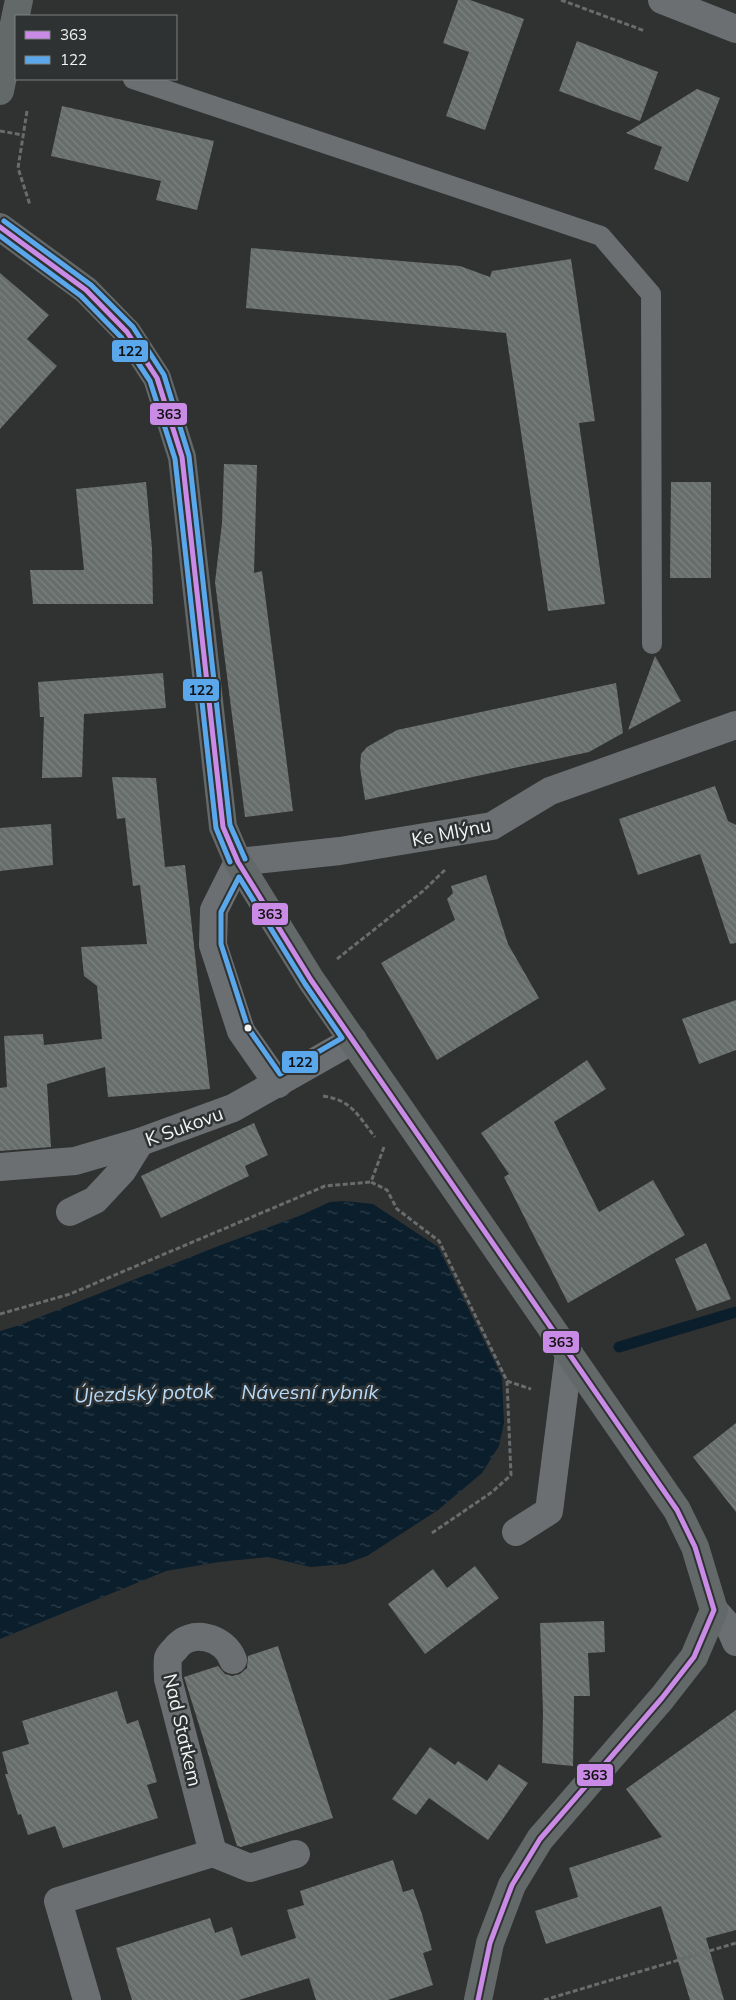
<svg xmlns="http://www.w3.org/2000/svg" width="736" height="2000" font-family="Mulish,sans-serif">
<style>
.water{fill:url(#water-ripples)}
.lines{fill:none;stroke-linecap:round;stroke-linejoin:round}
.stream{stroke:#0b1e2c;stroke-width:11}
.building{fill:url(#building-back-hatch)}
.path{stroke:#696c6c;stroke-width:3;stroke-dasharray:5 2.5;stroke-linecap:butt}
.lane{stroke:#6b6f71;stroke-width:20}
.street{stroke:#6b6f71;stroke-width:28}
.secondary{stroke:#636868;stroke-width:28}
.bus-1-casing{stroke:#2f3232;stroke-width:9}
.bus-2-casing{stroke:#2f3232;stroke-width:9}
.bus-1{stroke:#ca8be6;stroke-width:5}
.bus-2{stroke:#5aa8eb;stroke-width:5}
.bus-dot{fill:#f2f4f4;stroke:#2f3232;stroke-width:2}
.labels{text-anchor:middle;stroke-width:5;stroke-linejoin:round;paint-order:stroke}
.street-label{font-size:19px;fill:#f2f4f4;stroke:#2f3232}
.water-label{font-size:20px;font-style:italic;fill:#b6daf9;stroke:#2f3232}
.line-badge{stroke:#2f3232;stroke-width:2}
.pale-badge-label{font-size:14px;text-anchor:middle;font-weight:bold;fill:#111}
</style>
<defs>
<pattern id="water-ripples" width="26" height="14" patternUnits="userSpaceOnUse" patternTransform="scale(1.25)"><rect width="26" height="14" fill="#0b1e2c"/><path d="M2 4q2-2 4 0t4 0M15 11q2-2 4 0t4 0" fill="none" stroke="#2f3f4b"/></pattern>
<pattern id="building-back-hatch" width="6" height="6" patternUnits="userSpaceOnUse" patternTransform="scale(1.25)"><rect width="6" height="6" fill="#666d6a"/><path d="M-1 5l2 2M0 0l6 6M5-1l2 2" fill="none" stroke="#7c8280"/></pattern>
</defs>
<rect width="100%" height="100%" fill="#303131"/>
<!-- water -->
<path class="water" d="M 345,1201 L 373,1204 L 438,1247 L 502,1377 L 504,1423 L 499,1446 L 482,1473 L 438,1510 L 367,1556 L 345,1564 L 311,1567 L 268,1557 L 219,1562 L 166,1571 L 0,1639 L 0,1331 L 20,1325 L 221,1245 L 299,1216 L 330,1202 Z"/>
<g class="lines">
<!-- stream -->
<path class="stream" d="M 619,1347 L 736,1312"/>
</g>
<!-- building -->
<g class="building">
<path d="M 458,0 L 470,0 L 524,19 L 485,130 L 446,116 L 469,52 L 443,43 Z"/>
<path d="M 577,41 L 658,72 L 640,121 L 559,91 Z"/>
<path d="M 697,89 L 720,98 L 688,182 L 654,169 L 662,147 L 626,133 Z"/>
<path d="M 62,106 L 214,141 L 197,210 L 156,200 L 161,181 L 51,156 Z"/>
<path d="M 251,248 L 460,266 L 490,277 L 492,271 L 571,259 L 595,421 L 579,423 L 605,604 L 548,611 L 506,333 L 246,308 Z"/>
<path d="M 0,273 L 49,315 L 27,339 L 57,366 L 0,429 Z"/>
<path d="M 224,464 L 257,465 L 254,573 L 262,571 L 293,811 L 245,817 L 215,582 L 222,523 Z"/>
<path d="M 146,482 L 152,548 L 153,604 L 33,604 L 30,570 L 84,570 L 76,489 Z"/>
<path d="M 671,482 L 711,482 L 711,578 L 670,578 Z"/>
<path d="M 655,656 L 681,701 L 628,730 Z"/>
<path d="M 163,673 L 166,708 L 84,714 L 82,777 L 42,778 L 44,717 L 40,717 L 38,682 Z"/>
<path d="M 616,683 L 623,733 L 589,752 L 365,800 L 360,768 L 361,754 L 367,747 L 397,730 Z"/>
<path d="M 112,777 L 156,778 L 165,867 L 185,865 L 210,1089 L 108,1097 L 105,1067 L 47,1084 L 51,1147 L 0,1151 L 0,1088 L 7,1087 L 4,1036 L 43,1034 L 44,1045 L 102,1039 L 97,986 L 84,976 L 81,947 L 147,944 L 140,885 L 133,886 L 125,818 L 117,819 Z"/>
<path d="M 715,786 L 728,821 L 736,825 L 736,943 L 730,944 L 700,854 L 638,875 L 619,819 Z"/>
<path d="M 51,824 L 53,865 L 0,871 L 0,828 Z"/>
<path d="M 486,875 L 508,944 L 539,998 L 437,1060 L 381,963 L 455,920 L 447,899 L 453,893 L 451,886 Z"/>
<path d="M 736,1000 L 736,1050 L 699,1064 L 682,1019 Z"/>
<path d="M 587,1060 L 606,1089 L 554,1122 L 599,1212 L 653,1180 L 685,1235 L 568,1303 L 504,1177 L 509,1174 L 481,1133 Z"/>
<path d="M 254,1123 L 268,1155 L 245,1166 L 249,1176 L 161,1218 L 141,1176 Z"/>
<path d="M 706,1243 L 731,1299 L 697,1311 L 675,1259 Z"/>
<path d="M 736,1423 L 736,1512 L 693,1457 Z"/>
<path d="M 475,1566 L 499,1598 L 425,1654 L 388,1604 L 433,1569 L 447,1588 Z"/>
<path d="M 604,1621 L 605,1652 L 588,1653 L 590,1696 L 574,1696 L 573,1766 L 542,1763 L 543,1712 L 540,1623 Z"/>
<path d="M 278,1646 L 333,1818 L 241,1847 L 237,1846 L 184,1677 L 218,1666 L 225,1674 L 232,1676 L 240,1674 L 247,1668 L 248,1656 Z"/>
<path d="M 117,1691 L 127,1724 L 138,1720 L 145,1742 L 157,1782 L 147,1785 L 158,1818 L 63,1848 L 55,1826 L 28,1835 L 21,1814 L 18,1815 L 5,1774 L 8,1774 L 2,1752 L 29,1744 L 22,1721 Z"/>
<path d="M 736,1710 L 736,1930 L 706,1938 L 724,2000 L 690,2000 L 661,1906 L 546,1944 L 535,1911 L 578,1897 L 569,1868 L 662,1837 L 626,1789 Z"/>
<path d="M 430,1747 L 455,1765 L 458,1761 L 487,1781 L 499,1764 L 528,1783 L 488,1840 L 429,1798 L 416,1815 L 392,1799 Z"/>
<path d="M 393,1860 L 403,1892 L 413,1889 L 422,1914 L 432,1950 L 423,1953 L 433,1985 L 388,2000 L 316,2000 L 309,1978 L 239,2000 L 132,2000 L 116,1948 L 210,1918 L 215,1933 L 232,1927 L 241,1956 L 296,1938 L 287,1910 L 304,1905 L 300,1891 Z"/>
</g>
<g class="lines">
<!-- path -->
<g class="path">
<path d="M 561,0 L 645,31"/>
<path d="M 27,111 L 18,168 L 30,205"/>
<path d="M 0,131 L 23,135"/>
<path d="M 337,959 L 423,891 L 446,869"/>
<path d="M 323,1096 C 352,1100 358,1116 375,1137"/>
<path d="M 384,1147 L 371,1182 L 387,1190 L 397,1209 L 439,1241 L 507,1381 L 511,1475 L 492,1492 L 432,1533"/>
<path d="M 0,1314 L 70,1294 L 325,1186 L 371,1182"/>
<path d="M 507,1381 L 531,1389"/>
<path d="M 544,2000 L 736,1943"/>
</g>
<!-- lane -->
<path class="lane" d="M 133,79 L 601,236 L 651,294 L 652,644"/>
<!-- street -->
<g class="street">
<path d="M 662,0 L 736,29"/>
<path d="M 278,1084 L 241,1031 L 213,945 L 214,910 L 238,862 L 340,851 L 492,826 L 550,791 L 736,725"/>
<path d="M 0,1167 L 75,1161 L 140,1142 L 233,1108 L 353,1040"/>
<path d="M 70,1212 L 95,1200 L 122,1171 L 140,1142"/>
<path d="M 516,1532 L 549,1511 L 569,1354"/>
<path d="M 714,1610 L 730,1628 L 736,1642"/>
<path d="M 213,1853 L 168,1679 C 168,1673 167,1664 168,1658 C 169,1655 173,1651 175,1649 C 190,1628 224,1636 233,1660"/>
<path d="M 87,2000 L 58,1901 L 213,1853 L 250,1868 L 296,1854"/>
</g>
<!-- secondary -->
<g class="secondary">
<path d="M 0,91 L 19,0"/>
<path d="M 0,227 L 86,290 L 127,332 L 157,378 L 182,457 L 223,827 L 238,862 L 311,980 L 677,1510 L 695,1547 L 714,1610 L 694,1657 L 662,1698 L 540,1839 L 512,1885 L 490,1943 L 478,2000"/>
</g>
<defs>
<path id="bus-1" d="M 0,227 L 86,290 L 127,332 L 157,378 L 182,457 L 223,827 L 238,862 L 311,980 L 677,1510 L 695,1547 L 714,1610 L 694,1657 L 662,1698 L 540,1839 L 512,1885 L 490,1943 L 478,2000"/>
<g id="bus-2">
<path d="M 4,221 L 91,285 L 133,327 L 164,375 L 189,456 L 230,825 L 245,859"/>
<path d="M 0,236 L 81,296 L 121,337 L 150,381 L 175,459 L 216,828 L 230,862"/>
<path d="M 239,877 L 305,984 L 342,1038 L 280,1074 L 248,1028 L 221,944 L 221,912 Z"/>
</g>
</defs>
<!-- bus-1 casing -->
<use href="#bus-1" class="bus-1-casing"/>
<!-- bus-2 casing -->
<use href="#bus-2" class="bus-2-casing"/>
<!-- bus-1 -->
<use href="#bus-1" class="bus-1"/>
<!-- bus-2 -->
<use href="#bus-2" class="bus-2"/>
</g>
<!-- markers -->
<circle class="bus-dot" cx="248" cy="1028" r="4.5"/>
<g class="labels">
<!-- street labels -->
<g class="street-label">
<text transform="translate(451 832) rotate(-11)" y="7">Ke Mlýnu</text>
<text transform="translate(184 1126) rotate(-20)" y="7">K Sukovu</text>
<text transform="translate(183 1730) rotate(77)" y="7">Nad Statkem</text>
</g>
<!-- water labels -->
<g class="water-label">
<text x="310" y="1399">Návesní rybník</text>
<text transform="translate(144 1393) rotate(-2)" y="7">Újezdský potok</text>
</g>
</g>
<g class="line-badge">
<rect x="111" y="339" width="38" height="24" rx="5" fill="#5aa8eb"/>
<rect x="149" y="402" width="39" height="24" rx="5" fill="#ca8be6"/>
<rect x="182" y="678" width="38" height="24" rx="5" fill="#5aa8eb"/>
<rect x="251" y="902" width="38" height="24" rx="5" fill="#ca8be6"/>
<rect x="281" y="1050" width="38" height="24" rx="5" fill="#5aa8eb"/>
<rect x="542" y="1330" width="38" height="24" rx="5" fill="#ca8be6"/>
<rect x="576" y="1763" width="38" height="24" rx="5" fill="#ca8be6"/>
</g>
<g class="pale-badge-label">
<text x="130" y="356">122</text>
<text x="169" y="419">363</text>
<text x="201" y="695">122</text>
<text x="270" y="919">363</text>
<text x="300" y="1067">122</text>
<text x="561" y="1347">363</text>
<text x="595" y="1780">363</text>
</g>
<!-- legend -->
<rect x="15" y="15" width="162" height="65" fill="#2f3232" stroke="#7d8080"/>
<rect x="25" y="31" width="25" height="8" fill="#ca8be6" stroke="#7d8080"/>
<text x="60" y="40" font-size="15" fill="#f2f4f4">363</text>
<rect x="25" y="56" width="25" height="8" fill="#5aa8eb" stroke="#7d8080"/>
<text x="60" y="65" font-size="15" fill="#f2f4f4">122</text>
</svg>
